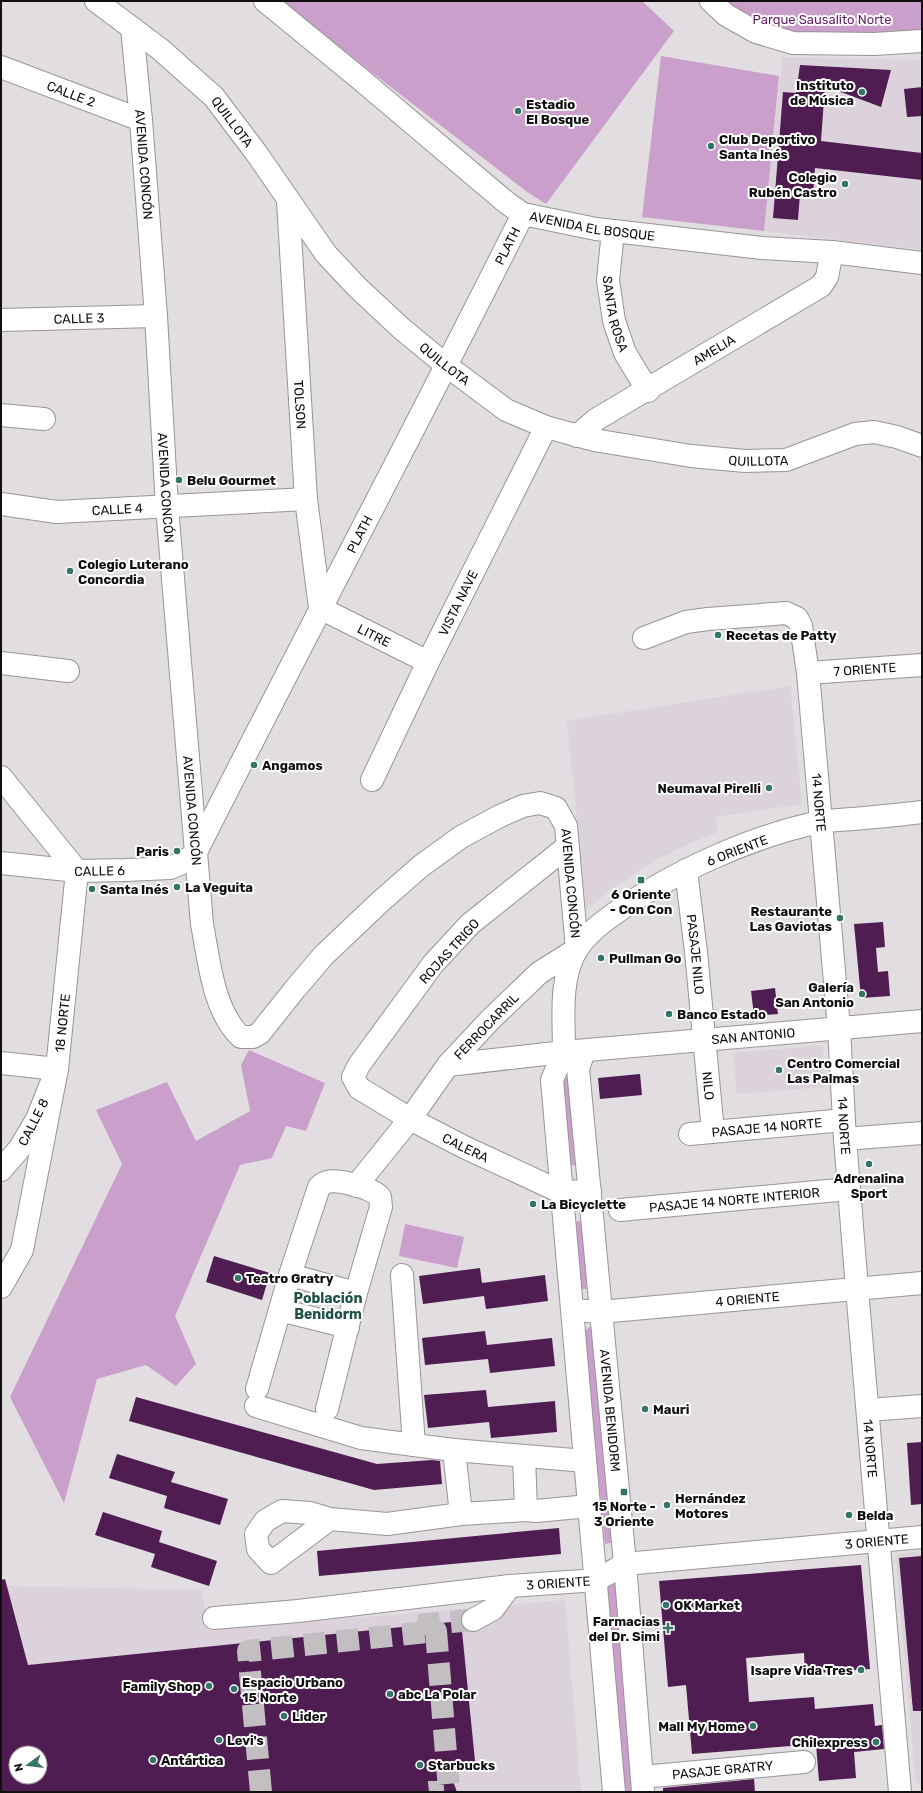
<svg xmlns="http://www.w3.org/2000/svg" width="923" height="1793" font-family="Rubik,sans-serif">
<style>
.built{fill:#dcd2dc;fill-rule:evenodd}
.green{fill:#cb9fcb}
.building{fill:#4f1d51;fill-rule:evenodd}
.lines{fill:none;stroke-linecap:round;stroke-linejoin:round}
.minor-tunnel{stroke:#c2bec2;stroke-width:22;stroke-dasharray:22 11;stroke-linecap:butt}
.minor-casing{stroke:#989498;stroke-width:24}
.major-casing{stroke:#989498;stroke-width:24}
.minor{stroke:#fff;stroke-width:22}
.major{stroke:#fff;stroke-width:22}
.poi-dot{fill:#327465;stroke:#fff;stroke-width:1.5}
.labels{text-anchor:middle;stroke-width:4;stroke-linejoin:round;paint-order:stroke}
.park-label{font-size:13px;fill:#621d65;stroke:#fff}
.poi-label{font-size:13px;font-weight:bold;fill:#110f11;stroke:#fff;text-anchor:start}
.street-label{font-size:13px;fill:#110f11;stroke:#fff}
.neighbourhood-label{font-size:14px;font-weight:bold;fill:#1e5347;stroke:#fff}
</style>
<rect width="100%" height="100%" fill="#e1dde1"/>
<!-- built -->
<g class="built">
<path d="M 782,57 L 922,60 L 922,250 L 764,231 Z"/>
<path d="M 790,686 L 802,804 L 716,817 L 717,832 L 695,841 L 653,861 L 607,892 L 586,910 L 567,721 Z"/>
<path d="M 822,1045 L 825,1087 L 737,1094 L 733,1053 Z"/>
<path d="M 922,1551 L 922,1782 L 916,1783 L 895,1554 Z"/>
<path d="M 1,1586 L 202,1590 L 208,1630 L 565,1600 L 581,1792 L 1,1792 ZM 16,1753 L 40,1753 L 40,1777 L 16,1777 Z"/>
</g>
<!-- green -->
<g class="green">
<path d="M 279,1 L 642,1 L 674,31 L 546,204 L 526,191 Z"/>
<path d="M 721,1 L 922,1 L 922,32 L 806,36 L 776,28 L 739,14 Z"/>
<path d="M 661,56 L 779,76 L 764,231 L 642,217 Z"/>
<path d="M 249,1050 L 325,1083 L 306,1131 L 286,1126 L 272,1158 L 240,1165 L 175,1316 L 196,1364 L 176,1386 L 146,1365 L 97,1379 L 64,1503 L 10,1397 L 122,1164 L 96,1110 L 167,1082 L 196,1141 L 250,1111 L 241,1065 Z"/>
<path d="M 569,1077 L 575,1165 L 566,1166 L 559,1080 Z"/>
<path d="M 582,1221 L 587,1289 L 580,1289 L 574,1222 Z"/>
<path d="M 405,1224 L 464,1237 L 457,1268 L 399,1256 Z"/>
<path d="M 589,1327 L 593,1328 L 614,1542 L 605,1544 L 584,1332 Z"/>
<path d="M 618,1583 L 635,1792 L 623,1792 L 607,1584 Z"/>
</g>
<!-- building -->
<g class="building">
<path d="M 800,65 L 891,70 L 881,107 L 825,86 L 821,141 L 922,153 L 922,180 L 815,168 L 813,195 L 800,194 L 798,220 L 773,218 L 783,92 L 796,93 Z"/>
<path d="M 922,87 L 922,116 L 907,117 L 904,89 Z"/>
<path d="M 883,922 L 885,947 L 876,948 L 878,972 L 888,971 L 890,996 L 861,998 L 854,924 Z"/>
<path d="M 775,988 L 778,1014 L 754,1016 L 751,991 Z"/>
<path d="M 640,1074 L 642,1095 L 600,1099 L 598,1078 Z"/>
<path d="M 214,1256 L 270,1273 L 262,1300 L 206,1282 Z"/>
<path d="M 480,1268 L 482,1283 L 545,1275 L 548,1301 L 486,1309 L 484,1296 L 423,1304 L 419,1276 Z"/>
<path d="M 485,1331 L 487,1345 L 552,1338 L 555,1366 L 490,1373 L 488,1359 L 425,1365 L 422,1338 Z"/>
<path d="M 486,1390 L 488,1407 L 555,1401 L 557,1432 L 491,1438 L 489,1422 L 428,1428 L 424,1395 Z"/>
<path d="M 136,1397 L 377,1464 L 432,1460 L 440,1461 L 442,1484 L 374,1490 L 129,1421 Z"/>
<path d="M 922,1442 L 922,1504 L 911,1505 L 907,1443 Z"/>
<path d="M 117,1454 L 175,1472 L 171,1482 L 228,1499 L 220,1525 L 164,1508 L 167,1496 L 109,1478 Z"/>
<path d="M 103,1512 L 162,1531 L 159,1542 L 217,1561 L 209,1586 L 151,1567 L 155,1554 L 95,1535 Z"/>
<path d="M 559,1528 L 561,1554 L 319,1576 L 317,1551 Z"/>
<path d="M 922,1556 L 922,1711 L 913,1711 L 899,1558 Z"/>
<path d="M 861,1565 L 870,1669 L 805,1674 L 804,1653 L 746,1658 L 749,1702 L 814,1697 L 815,1709 L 873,1704 L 875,1726 L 882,1725 L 884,1749 L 854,1752 L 856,1778 L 819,1781 L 816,1744 L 692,1754 L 686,1685 L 668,1687 L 659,1581 Z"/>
<path d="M 5,1579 L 28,1665 L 461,1621 L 475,1761 L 449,1770 L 457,1792 L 1,1792 L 1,1580 ZM 16,1753 L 40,1753 L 40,1777 L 16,1777 Z"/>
<path d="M 754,1779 L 755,1792 L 663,1792 L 663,1788 Z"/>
</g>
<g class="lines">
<!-- minor-tunnel -->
<g class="minor-tunnel">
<path d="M 418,1625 L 473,1620"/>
<path d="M 261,1792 L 248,1651 L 436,1631 L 449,1790 L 429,1792"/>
</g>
<defs>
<g id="minor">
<path id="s1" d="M 265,1 L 359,78 L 507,203 L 523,214 L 596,229 L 762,248 L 832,252 L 922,263"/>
<path d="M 711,1 L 726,15 L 756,32 L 793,43 L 874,44 L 922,41"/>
<path id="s2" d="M 132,28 L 141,120 L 156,316 L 167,507 L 202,924 C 209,960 213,1011 241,1037 L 253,1037 L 260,1033 L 295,989 L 324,955 L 381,901 L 421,866 L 461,837 L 500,816 L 523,806 L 540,803 L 556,808 L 566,826 L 577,949 L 539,973 L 490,1020 L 448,1065 L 410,1119 L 356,1186"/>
<path id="s3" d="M 1,67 L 141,120"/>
<path id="s4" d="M 288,201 L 306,499 L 320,608 L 428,662"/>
<path id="s5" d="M 613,231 L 608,280 L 614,321 L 625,353 L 648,391"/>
<path id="s6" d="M 1,320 L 156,316"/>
<path d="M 1,415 L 44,419"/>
<path id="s7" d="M 577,436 L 597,419 L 821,286 L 827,277 L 832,252"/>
<path id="s8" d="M 1,504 L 57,512 L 306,499"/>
<path id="s9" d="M 644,638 L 686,622 L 708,619 L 786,613 L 797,618 L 801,626 L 808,673 L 839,1028 L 845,1139 L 857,1289 L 900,1792"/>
<path d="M 1,663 L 68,671"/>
<path id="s10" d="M 808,673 L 922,665"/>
<path d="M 1,777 L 77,871 L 57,1069 L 22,1250 L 1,1287"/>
<path id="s11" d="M 372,780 L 428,662 L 546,427"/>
<path id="s12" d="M 568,846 L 470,924 L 433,964 L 359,1065 L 353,1077 L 359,1088 L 410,1119 L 464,1147 L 561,1192 L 590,1191"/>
<path id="s13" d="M 1,863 L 77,871 L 126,870 L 170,868 L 182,863 L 195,854 C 303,640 416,428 523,214"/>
<path id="s14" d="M 686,870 L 696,952 L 713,1132"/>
<path d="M 1,1063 L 57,1069 L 37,1119 L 20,1148 L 1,1170"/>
<path d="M 448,1065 L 564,1052"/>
<path id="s15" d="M 690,1134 L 844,1120"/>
<path d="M 845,1139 L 922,1133"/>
<path id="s16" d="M 620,1210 L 849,1189"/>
<path d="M 290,1275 L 356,1293"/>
<path d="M 402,1275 L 414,1445 L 454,1450 L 585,1461"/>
<path d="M 280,1310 L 348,1327"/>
<path id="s17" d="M 573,1310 L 600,1312 L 922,1283"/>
<path d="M 257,1389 L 290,1275 L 319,1187 C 321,1185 324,1183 327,1182 C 338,1179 373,1188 380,1197 L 381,1207 L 356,1293 L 327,1409"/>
<path d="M 256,1406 L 361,1438 L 414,1445"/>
<path d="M 868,1410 L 922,1406"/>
<path d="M 454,1450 L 461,1514"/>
<path d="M 524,1456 L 526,1510"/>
<path d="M 330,1519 L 271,1563 L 258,1549 L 256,1534 L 265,1521 L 282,1511 L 310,1513 L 330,1519 L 387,1524 L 461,1514 L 526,1510 L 536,1511 L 589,1506"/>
<path id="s18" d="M 214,1618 L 298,1611 L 510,1586 L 597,1580 L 625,1564 L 922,1537"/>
<path d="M 473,1620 L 493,1609 L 510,1586"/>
<path id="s19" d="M 642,1777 L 804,1762"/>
</g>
<g id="major">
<path id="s20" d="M 96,1 L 160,49 L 214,97 L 257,154 L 326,254 L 357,287 L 402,329 L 447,366 L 506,410 L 546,427 L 594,440 L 691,456 L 745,461 L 786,460 L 855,434 L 874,432 L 897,437 L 922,446"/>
<path id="s21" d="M 922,812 C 899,815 876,817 853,819 C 842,820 831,820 820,822 C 752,836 670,873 614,914 C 601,923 586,935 577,949 C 559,978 564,1019 564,1052 L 922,1021"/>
<path id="s22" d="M 584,1051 L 578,1069 L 625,1564 L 643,1792"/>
<path d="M 564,1052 L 552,1080 L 614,1792"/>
</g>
</defs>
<!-- minor casing -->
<use href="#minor" class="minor-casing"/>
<!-- major casing -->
<use href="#major" class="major-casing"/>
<!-- minor -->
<use href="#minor" class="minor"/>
<!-- major -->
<use href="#major" class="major"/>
</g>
<!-- markers -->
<g class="poi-dot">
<circle cx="862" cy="92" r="4"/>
<circle cx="518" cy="111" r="4"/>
<circle cx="711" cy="146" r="4"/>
<circle cx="845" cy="184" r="4"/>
<circle cx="179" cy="480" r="4"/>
<circle cx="70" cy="571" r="4"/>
<circle cx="718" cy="635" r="4"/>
<circle cx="254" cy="765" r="4"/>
<circle cx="769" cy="788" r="4"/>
<circle cx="177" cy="851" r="4"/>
<rect x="637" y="876" width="8" height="8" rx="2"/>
<circle cx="177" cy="887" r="4"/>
<circle cx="92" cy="889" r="4"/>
<circle cx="840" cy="918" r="4"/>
<circle cx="601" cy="958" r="4"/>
<circle cx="862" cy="994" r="4"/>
<circle cx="669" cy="1014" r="4"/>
<circle cx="779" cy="1070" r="4"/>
<circle cx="869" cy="1164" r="4"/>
<circle cx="533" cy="1204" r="4"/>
<circle cx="238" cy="1278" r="4"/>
<circle cx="645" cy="1409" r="4"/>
<rect x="620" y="1488" width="8" height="8" rx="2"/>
<circle cx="667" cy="1505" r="4"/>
<circle cx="849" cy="1515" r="4"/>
<circle cx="666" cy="1605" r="4"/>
<path d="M666 1622h4v4h4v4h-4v4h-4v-4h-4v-4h4z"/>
<circle cx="861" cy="1670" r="4"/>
<circle cx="209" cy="1686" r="4"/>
<circle cx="234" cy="1689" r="4"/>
<circle cx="390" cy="1694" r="4"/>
<circle cx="284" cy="1716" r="4"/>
<circle cx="753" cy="1726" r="4"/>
<circle cx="219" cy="1740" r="4"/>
<circle cx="876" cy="1742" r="4"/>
<circle cx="153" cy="1760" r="4"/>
<circle cx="420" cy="1765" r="4"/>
</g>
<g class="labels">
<!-- park labels -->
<g class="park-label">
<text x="822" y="24">Parque Sausalito Norte</text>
</g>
<!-- poi labels -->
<g class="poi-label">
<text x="854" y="90" text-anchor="end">Instituto<tspan x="854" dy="15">de Música</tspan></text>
<text x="526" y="109">Estadio<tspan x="526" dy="15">El Bosque</tspan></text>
<text x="719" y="144">Club Deportivo<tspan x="719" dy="15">Santa Inés</tspan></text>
<text x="837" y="182" text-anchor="end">Colegio<tspan x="837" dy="15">Rubén Castro</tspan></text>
<text x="187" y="485">Belu Gourmet</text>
<text x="78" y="569">Colegio Luterano<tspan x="78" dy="15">Concordia</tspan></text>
<text x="726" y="640">Recetas de Patty</text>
<text x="262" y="770">Angamos</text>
<text x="761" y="793" text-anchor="end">Neumaval Pirelli</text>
<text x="169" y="856" text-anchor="end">Paris</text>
<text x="185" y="892">La Veguita</text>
<text x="100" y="894">Santa Inés</text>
<text x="641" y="899" text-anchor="middle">6 Oriente<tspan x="641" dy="15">- Con Con</tspan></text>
<text x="832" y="916" text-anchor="end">Restaurante<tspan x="832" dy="15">Las Gaviotas</tspan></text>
<text x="609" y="963">Pullman Go</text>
<text x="854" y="992" text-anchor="end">Galería<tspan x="854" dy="15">San Antonio</tspan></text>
<text x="677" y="1019">Banco Estado</text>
<text x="787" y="1068">Centro Comercial<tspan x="787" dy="15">Las Palmas</tspan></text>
<text x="869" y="1183" text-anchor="middle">Adrenalina<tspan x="869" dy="15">Sport</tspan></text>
<text x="541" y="1209">La Bicyclette</text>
<text x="246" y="1283">Teatro Gratry</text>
<text x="653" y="1414">Mauri</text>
<text x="675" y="1503">Hernández<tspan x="675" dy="15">Motores</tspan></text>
<text x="624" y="1511" text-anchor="middle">15 Norte -<tspan x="624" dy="15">3 Oriente</tspan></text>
<text x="857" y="1520">Belda</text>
<text x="674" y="1610">OK Market</text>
<text x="660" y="1626" text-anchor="end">Farmacias<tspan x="660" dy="15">del Dr. Simi</tspan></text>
<text x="853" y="1675" text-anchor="end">Isapre Vida Tres</text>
<text x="242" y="1687">Espacio Urbano<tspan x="242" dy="15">15 Norte</tspan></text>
<text x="201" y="1691" text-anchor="end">Family Shop</text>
<text x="398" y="1699">abc La Polar</text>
<text x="292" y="1721">Lider</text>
<text x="745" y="1731" text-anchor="end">Mall My Home</text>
<text x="227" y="1745">Levi's</text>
<text x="868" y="1747" text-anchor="end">Chilexpress</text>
<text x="161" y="1765">Antártica</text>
<text x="428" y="1770">Starbucks</text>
</g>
<!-- street labels -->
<g class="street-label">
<text dy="5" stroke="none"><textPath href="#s3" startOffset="75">CALLE 2</textPath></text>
<text dy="5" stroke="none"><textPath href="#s20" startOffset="183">QUILLOTA</textPath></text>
<text dy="5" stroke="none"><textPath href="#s2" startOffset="137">AVENIDA CONCÓN</textPath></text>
<text dy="5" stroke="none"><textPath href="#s1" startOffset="405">AVENIDA EL BOSQUE</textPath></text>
<text dy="5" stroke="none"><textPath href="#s13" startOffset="882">PLATH</textPath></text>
<text dy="5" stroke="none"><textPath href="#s5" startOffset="84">SANTA ROSA</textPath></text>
<text dy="5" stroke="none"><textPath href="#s6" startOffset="78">CALLE 3</textPath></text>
<text dy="5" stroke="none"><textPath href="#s7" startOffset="162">AMELIA</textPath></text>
<text dy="5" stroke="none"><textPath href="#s20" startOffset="507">QUILLOTA</textPath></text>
<text dy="5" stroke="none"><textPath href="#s4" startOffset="204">TOLSON</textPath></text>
<text dy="5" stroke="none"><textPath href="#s20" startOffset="843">QUILLOTA</textPath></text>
<text dy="5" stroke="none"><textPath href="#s2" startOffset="461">AVENIDA CONCÓN</textPath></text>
<text dy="5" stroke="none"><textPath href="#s8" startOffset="117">CALLE 4</textPath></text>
<text dy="5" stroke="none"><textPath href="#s13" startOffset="558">PLATH</textPath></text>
<text dy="5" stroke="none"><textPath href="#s11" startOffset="197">VISTA NAVE</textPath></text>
<text dy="5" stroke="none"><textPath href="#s4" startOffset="469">LITRE</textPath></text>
<text dy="5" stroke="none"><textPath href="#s10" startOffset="57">7 ORIENTE</textPath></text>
<text dy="5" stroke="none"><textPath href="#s9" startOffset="344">14 NORTE</textPath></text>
<text dy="5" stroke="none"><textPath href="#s2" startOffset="785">AVENIDA CONCÓN</textPath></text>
<text transform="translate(737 850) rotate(-21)" y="5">6 ORIENTE</text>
<text dy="5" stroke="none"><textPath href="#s13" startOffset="99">CALLE 6</textPath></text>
<text dy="5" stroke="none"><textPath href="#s2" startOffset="1504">AVENIDA CONCÓN</textPath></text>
<text transform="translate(449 951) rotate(-48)" y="5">ROJAS TRIGO</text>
<text dy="5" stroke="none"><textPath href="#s14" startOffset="85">PASAJE NILO</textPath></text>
<text transform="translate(62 1023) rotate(-84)" y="5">18 NORTE</text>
<text transform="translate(486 1026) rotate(-46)" y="5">FERROCARRIL</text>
<text dy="5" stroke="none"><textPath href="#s21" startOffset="676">SAN ANTONIO</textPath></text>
<text dy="5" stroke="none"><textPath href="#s14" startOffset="217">NILO</textPath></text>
<text transform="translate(33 1122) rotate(-63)" y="5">CALLE 8</text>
<text dy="5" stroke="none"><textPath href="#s9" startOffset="668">14 NORTE</textPath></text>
<text dy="5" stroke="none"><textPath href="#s15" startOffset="77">PASAJE 14 NORTE</textPath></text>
<text dy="5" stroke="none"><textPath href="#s12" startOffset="453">CALERA</textPath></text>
<text dy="5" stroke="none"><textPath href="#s16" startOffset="115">PASAJE 14 NORTE INTERIOR</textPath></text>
<text dy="5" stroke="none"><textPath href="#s17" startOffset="175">4 ORIENTE</textPath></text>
<text dy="5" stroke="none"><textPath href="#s22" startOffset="362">AVENIDA BENIDORM</textPath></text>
<text dy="5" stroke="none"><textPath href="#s9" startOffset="992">14 NORTE</textPath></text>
<text dy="5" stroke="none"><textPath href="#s18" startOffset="670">3 ORIENTE</textPath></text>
<text dy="5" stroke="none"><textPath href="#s18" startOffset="346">3 ORIENTE</textPath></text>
<text dy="5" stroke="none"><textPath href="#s19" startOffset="81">PASAJE GRATRY</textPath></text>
</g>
<!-- neighbourhood labels -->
<g class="neighbourhood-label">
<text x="328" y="1303">Población<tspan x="328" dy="16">Benidorm</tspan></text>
</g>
</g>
<!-- border -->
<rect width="923" height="1793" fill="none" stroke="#110f11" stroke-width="4"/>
<!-- north arrow -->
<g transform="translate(28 1765) rotate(255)"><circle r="19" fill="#ffffff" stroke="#a09fa0"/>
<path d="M0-3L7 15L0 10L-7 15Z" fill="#327465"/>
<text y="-6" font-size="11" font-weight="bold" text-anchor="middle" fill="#110f11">N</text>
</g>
</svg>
